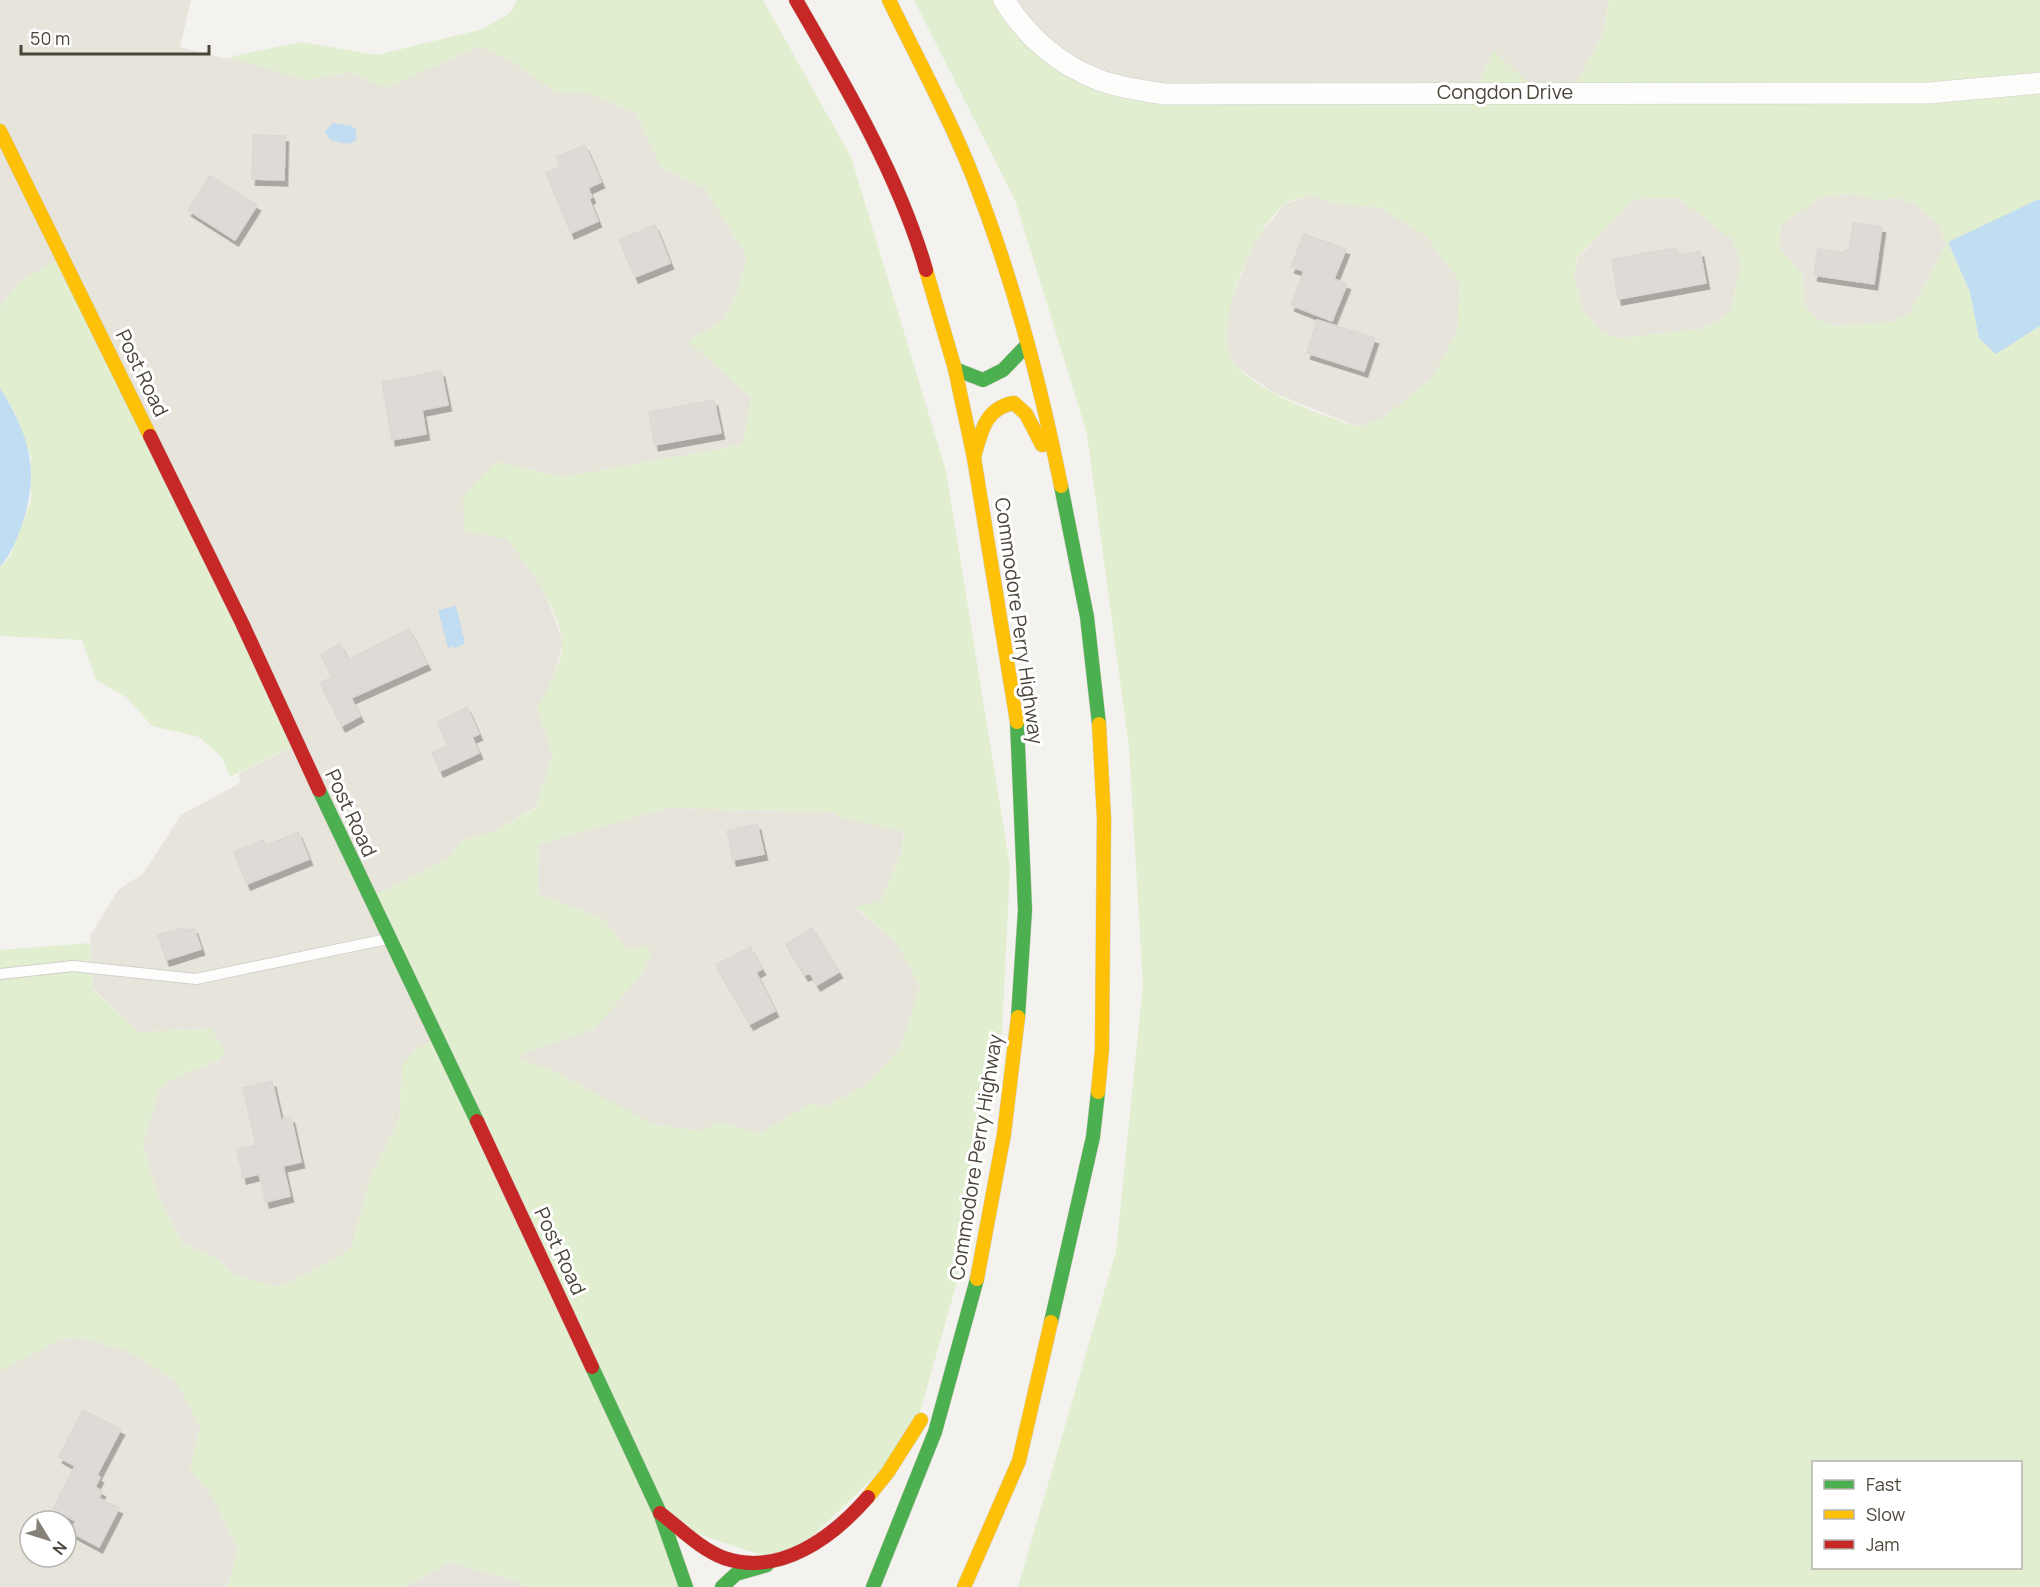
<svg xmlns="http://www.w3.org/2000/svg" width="2040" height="1587" font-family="Manrope,sans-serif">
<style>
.residential{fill:#e7e4dc;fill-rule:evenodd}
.green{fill:#e1eecf;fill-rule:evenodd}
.water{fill:#c0ddf1}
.building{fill:#dedbd6;stroke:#dcd9d4;stroke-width:1.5;filter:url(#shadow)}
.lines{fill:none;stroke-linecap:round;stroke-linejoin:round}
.lane-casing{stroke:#d2d0cb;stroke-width:12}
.street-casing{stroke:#d2d0cb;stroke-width:22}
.fast-casing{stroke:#d3cfc5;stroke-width:15}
.slow-casing{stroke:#d3cfc5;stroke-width:15}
.jam-casing{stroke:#d3cfc5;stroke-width:15}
.lane{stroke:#fdfdfc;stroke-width:10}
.street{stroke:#fdfdfc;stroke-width:21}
.fast{stroke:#4caf50;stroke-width:14}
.slow{stroke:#ffc107;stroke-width:14}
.jam{stroke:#c62828;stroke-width:14}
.labels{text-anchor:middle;stroke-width:6;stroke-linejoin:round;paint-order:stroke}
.street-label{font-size:20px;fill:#4b4439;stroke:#fff}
</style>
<defs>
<filter id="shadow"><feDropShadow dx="3.5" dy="6" stdDeviation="0" flood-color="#0004"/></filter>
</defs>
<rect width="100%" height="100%" fill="#f4f2ee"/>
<!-- residential -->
<g class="residential">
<path d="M 0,0 L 191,0 L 180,47 L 223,58 L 245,59 L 305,80 L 352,72 L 386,88 L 479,46 L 513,62 L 557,93 L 587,93 L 636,113 L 661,167 L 705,188 L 747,257 L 738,290 L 724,320 L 689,341 L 752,398 L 742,445 L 563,477 L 496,462 L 507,538 L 544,590 L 563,642 L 550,691 L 537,707 L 553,755 L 536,807 L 493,832 L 461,841 L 449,858 L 376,895 L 437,1038 L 402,1066 L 399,1120 L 370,1178 L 352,1246 L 339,1257 L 280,1288 L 234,1275 L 214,1257 L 183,1244 L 158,1197 L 143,1146 L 158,1092 L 169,1081 L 220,1059 L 211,1029 L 139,1032 L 93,989 L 90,936 L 119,889 L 143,874 L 181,815 L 233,787 L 240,782 L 239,774 L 298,744 L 20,281 L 0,308 Z"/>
<path d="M 1004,0 L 1609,0 L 1603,35 L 1570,94 L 1170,99 L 1080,73 Z"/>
<path d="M 1852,193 L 1878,200 L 1897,198 L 1914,203 L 1939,225 L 1946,245 L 1909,314 L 1893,322 L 1834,326 L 1818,320 L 1804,304 L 1802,274 L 1779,247 L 1781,225 L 1821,197 Z"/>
<path d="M 1310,195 L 1334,203 L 1380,208 L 1426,236 L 1460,282 L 1457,332 L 1432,378 L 1382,419 L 1359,427 L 1274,393 L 1234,365 L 1227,350 L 1227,313 L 1254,241 L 1284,205 Z"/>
<path d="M 1679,198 L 1733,240 L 1741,264 L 1731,310 L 1718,321 L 1701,329 L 1618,338 L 1601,332 L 1583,311 L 1574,278 L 1578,258 L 1634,199 Z"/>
<path d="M 668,808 L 833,812 L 839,816 L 904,831 L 902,851 L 880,902 L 855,908 L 896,942 L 920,986 L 901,1047 L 867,1084 L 827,1106 L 809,1104 L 760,1134 L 719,1122 L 701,1131 L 655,1125 L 516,1059 L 648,946 L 627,950 L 604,919 L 538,894 L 538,844 Z"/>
<path d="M 77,1337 L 126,1350 L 176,1381 L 200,1427 L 190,1469 L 214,1499 L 238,1549 L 228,1587 L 0,1587 L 0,1371 L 62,1339 ZM 30,1521 L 66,1521 L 66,1557 L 30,1557 Z"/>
<path d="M 449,1562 L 520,1582 L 527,1587 L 405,1587 Z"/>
</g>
<!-- green -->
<g class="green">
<path d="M 517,0 L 763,0 L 851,157 L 946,471 L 1010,867 L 1002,1031 L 957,1282 L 912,1440 L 785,1563 L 674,1526 L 690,1587 L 527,1587 L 520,1582 L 449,1562 L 405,1587 L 228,1587 L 238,1549 L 214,1499 L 190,1469 L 200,1427 L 176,1381 L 126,1350 L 77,1337 L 62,1339 L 0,1371 L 0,950 L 90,943 L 93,990 L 139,1032 L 211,1029 L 225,1051 L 220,1059 L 169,1081 L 158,1092 L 143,1146 L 158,1197 L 183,1244 L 214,1257 L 234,1275 L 280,1287 L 339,1257 L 352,1246 L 370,1178 L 399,1120 L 402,1066 L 415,1050 L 436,1038 L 376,895 L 449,858 L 461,841 L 493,832 L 536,808 L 553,755 L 537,707 C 547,694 565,656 562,639 C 555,601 530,570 507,539 L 464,531 L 463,496 L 496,462 L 563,477 L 742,445 L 752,398 L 688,341 L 724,320 L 738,290 L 747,257 L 705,188 L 661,167 L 636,113 L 587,93 L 557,93 L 513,62 L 479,46 L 386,88 L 352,72 L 305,80 L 229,57 L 301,42 L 377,55 L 483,29 L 510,13 ZM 668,808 L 833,812 L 838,816 L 904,832 L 902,852 L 880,902 L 855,907 L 896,942 L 920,986 L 901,1047 L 867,1084 L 827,1106 L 809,1104 L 760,1134 L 719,1122 L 701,1131 L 655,1125 L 548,1068 L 517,1059 L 529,1051 L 594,1029 L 642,974 L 651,954 L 648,946 L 627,950 L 604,919 L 538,894 L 539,844 Z"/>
<path d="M 914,0 L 1004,0 L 1023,29 L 1106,85 L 1472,94 L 1494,51 L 1540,94 L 1570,94 L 1603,35 L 1609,0 L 2040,0 L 2040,200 L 1948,242 L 1970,292 L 1979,338 L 1996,354 L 2040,326 L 2040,1587 L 1018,1587 L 1116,1251 L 1143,985 L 1129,748 L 1087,434 L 1015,200 ZM 1852,193 L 1878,200 L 1897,198 L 1914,203 L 1939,225 L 1946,245 L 1909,314 L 1893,322 L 1834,326 L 1818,320 L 1804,304 L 1802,274 L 1779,247 L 1781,225 L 1821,197 ZM 1310,195 L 1334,203 L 1380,208 L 1426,236 L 1460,282 L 1457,332 L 1432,378 L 1382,419 L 1358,427 C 1317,413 1267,397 1236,366 C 1206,336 1255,225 1284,205 C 1291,200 1302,198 1310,195 ZM 1678,198 L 1733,240 L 1741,264 L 1731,310 L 1718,321 L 1701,329 L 1618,338 L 1601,332 L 1583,311 L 1574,278 L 1577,258 L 1634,199 ZM 1814,1462 L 2020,1462 L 2020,1568 L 1814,1568 Z"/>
<path d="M 57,260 L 298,744 L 230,777 L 221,756 L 199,737 L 152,726 L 126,697 L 96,680 L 82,640 L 0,636 L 0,567 L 10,556 L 31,501 L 31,457 L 15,413 L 0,388 L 0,308 L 20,281 Z"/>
</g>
<!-- water -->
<g class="water">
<path d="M 333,123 L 352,126 L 356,130 L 356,140 L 349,144 L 330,140 L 325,131 Z"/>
<path d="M 2037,200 L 2040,200 L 2040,326 L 1996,354 L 1979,338 L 1970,292 L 1948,242 Z"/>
<path d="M 0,388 C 31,438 41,474 20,530 C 15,544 10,555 0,567 Z"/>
<path d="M 456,606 L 465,643 L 454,649 L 453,646 L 448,648 L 438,610 Z"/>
</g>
<!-- building -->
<g class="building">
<path d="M 253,135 L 285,136 L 284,180 L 252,179 Z"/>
<path d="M 585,145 L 601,182 L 588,188 L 592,197 L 589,199 L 598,221 L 571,233 L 546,173 L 561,167 L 556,157 Z"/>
<path d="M 210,176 L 257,205 L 235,240 L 188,210 Z"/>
<path d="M 1853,223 L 1882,227 L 1874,284 L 1814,275 L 1818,249 L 1845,253 L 1845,250 L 1849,250 Z"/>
<path d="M 655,225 L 670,263 L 635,277 L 619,240 Z"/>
<path d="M 1304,234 L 1346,249 L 1334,279 L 1347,284 L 1332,321 L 1291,305 L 1304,271 L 1291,267 Z"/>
<path d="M 1676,248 L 1677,255 L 1700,251 L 1706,283 L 1618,299 L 1612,259 Z"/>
<path d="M 1317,320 L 1375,338 L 1364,371 L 1307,353 Z"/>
<path d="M 441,371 L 448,405 L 422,410 L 426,434 L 392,440 L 382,382 Z"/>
<path d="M 714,400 L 721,433 L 655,445 L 649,412 Z"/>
<path d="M 409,629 L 427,664 L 351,698 L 360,716 L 342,726 L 320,683 L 332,677 L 321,654 L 340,644 L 348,660 Z"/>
<path d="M 467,707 L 479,734 L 472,737 L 479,753 L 440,771 L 432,753 L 448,746 L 437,722 Z"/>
<path d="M 757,824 L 764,854 L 733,860 L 727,831 Z"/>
<path d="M 298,832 L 309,859 L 247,884 L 234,852 L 263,840 L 265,846 Z"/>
<path d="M 184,928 L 185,931 L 194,928 L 201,949 L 166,960 L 158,935 Z"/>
<path d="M 812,928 L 839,972 L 817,985 L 810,973 L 805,975 L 786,944 Z"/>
<path d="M 750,947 L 762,969 L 756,972 L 775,1011 L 750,1024 L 716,965 Z"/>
<path d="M 272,1081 L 281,1120 L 291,1117 L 301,1162 L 283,1166 L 290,1196 L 266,1202 L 259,1174 L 243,1178 L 237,1150 L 256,1145 L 243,1088 Z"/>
<path d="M 83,1410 L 121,1429 L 97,1475 L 100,1477 L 95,1487 L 102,1491 L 99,1498 L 119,1508 L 99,1547 L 71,1532 L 76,1521 L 53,1509 L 75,1466 L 59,1457 Z"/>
</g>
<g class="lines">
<defs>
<path id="lane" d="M 0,974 L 73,966 L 196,979 L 387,939"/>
<path id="street" d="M 1004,0 C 1026,36 1059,65 1099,80 C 1119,88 1143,90 1164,94 L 1929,93 L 2040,83"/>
<g id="fast">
<path d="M 955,369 L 983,380 L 1003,370 L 1027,345"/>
<path d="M 1061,486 L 1087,617 L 1099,724"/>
<path d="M 1017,722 L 1025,910 L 1018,1017"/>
<path d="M 319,790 L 477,1121"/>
<path d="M 1051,1322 L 1093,1137 L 1098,1092"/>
<path d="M 592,1367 L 660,1513"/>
<path d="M 660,1513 L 686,1587"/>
<path d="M 722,1587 L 736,1574 L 767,1565"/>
<path d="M 873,1587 L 935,1432 L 977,1279"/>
</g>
<g id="slow">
<path d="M 889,0 C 917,58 949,116 973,177 C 1012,276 1040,381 1061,486"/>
<path d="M 0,131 L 150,436"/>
<path d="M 926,270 L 955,369 L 974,458 L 1017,722"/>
<path d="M 974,457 C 981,432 985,408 1014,403 L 1026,414 L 1042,445"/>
<path d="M 1098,1092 L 1102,1049 L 1104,819 L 1099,724"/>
<path d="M 977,1279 L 1004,1134 L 1018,1017"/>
<path d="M 868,1497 L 888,1472 L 921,1420"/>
<path d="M 964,1587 L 1019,1461 L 1051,1322"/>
</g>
<g id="jam">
<path d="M 796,0 C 844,83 900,178 926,270"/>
<path d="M 150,436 L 242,623 L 319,790"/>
<path d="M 477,1121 L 592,1367"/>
<path d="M 660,1513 C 680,1528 700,1549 724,1558 C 780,1577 833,1537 868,1497"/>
</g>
</defs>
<!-- lane casing -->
<use href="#lane" class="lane-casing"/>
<!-- street casing -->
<use href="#street" class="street-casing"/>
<!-- fast casing -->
<use href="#fast" class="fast-casing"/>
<!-- slow casing -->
<use href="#slow" class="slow-casing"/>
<!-- jam casing -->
<use href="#jam" class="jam-casing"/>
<!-- lane -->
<use href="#lane" class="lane"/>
<!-- street -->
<use href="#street" class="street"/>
<!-- fast -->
<use href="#fast" class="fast"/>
<!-- slow -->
<use href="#slow" class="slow"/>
<!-- jam -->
<use href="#jam" class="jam"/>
</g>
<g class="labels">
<!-- street labels -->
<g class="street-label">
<text x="1505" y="99">Congdon Drive</text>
<text transform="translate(142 373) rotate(64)" y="7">Post Road</text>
<text transform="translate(1019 621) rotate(82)" y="7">Commodore Perry Highway</text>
<text transform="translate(351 813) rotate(65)" y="7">Post Road</text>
<text transform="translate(976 1157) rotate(-81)" y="7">Commodore Perry Highway</text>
<text transform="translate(560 1251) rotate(65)" y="7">Post Road</text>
</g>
</g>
<!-- legend -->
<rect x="1812" y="1461" width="210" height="108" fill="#ffffff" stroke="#b7b4b0" stroke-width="1.5"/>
<rect x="1824" y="1480" width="30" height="9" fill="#4caf50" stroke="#b7b4b0" stroke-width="1.5"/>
<text x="1866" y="1491" font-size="18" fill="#4b4439">Fast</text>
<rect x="1824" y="1510" width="30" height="9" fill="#ffc107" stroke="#b7b4b0" stroke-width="1.5"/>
<text x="1866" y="1521" font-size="18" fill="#4b4439">Slow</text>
<rect x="1824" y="1540" width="30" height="9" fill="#c62828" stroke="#b7b4b0" stroke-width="1.5"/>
<text x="1866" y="1551" font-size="18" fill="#4b4439">Jam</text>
<!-- north arrow -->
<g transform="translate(48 1539) rotate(128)"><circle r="28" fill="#ffffff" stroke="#b7b4b0" stroke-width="1.5"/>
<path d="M0-4.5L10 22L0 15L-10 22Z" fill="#868178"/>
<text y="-9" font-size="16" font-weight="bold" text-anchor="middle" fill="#4b4439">N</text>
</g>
<!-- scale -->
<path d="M21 45v9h188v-9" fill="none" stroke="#4b4439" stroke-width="3"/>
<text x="30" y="45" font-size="18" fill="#4b4439" stroke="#ffffff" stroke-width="4.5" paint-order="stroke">50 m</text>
</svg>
